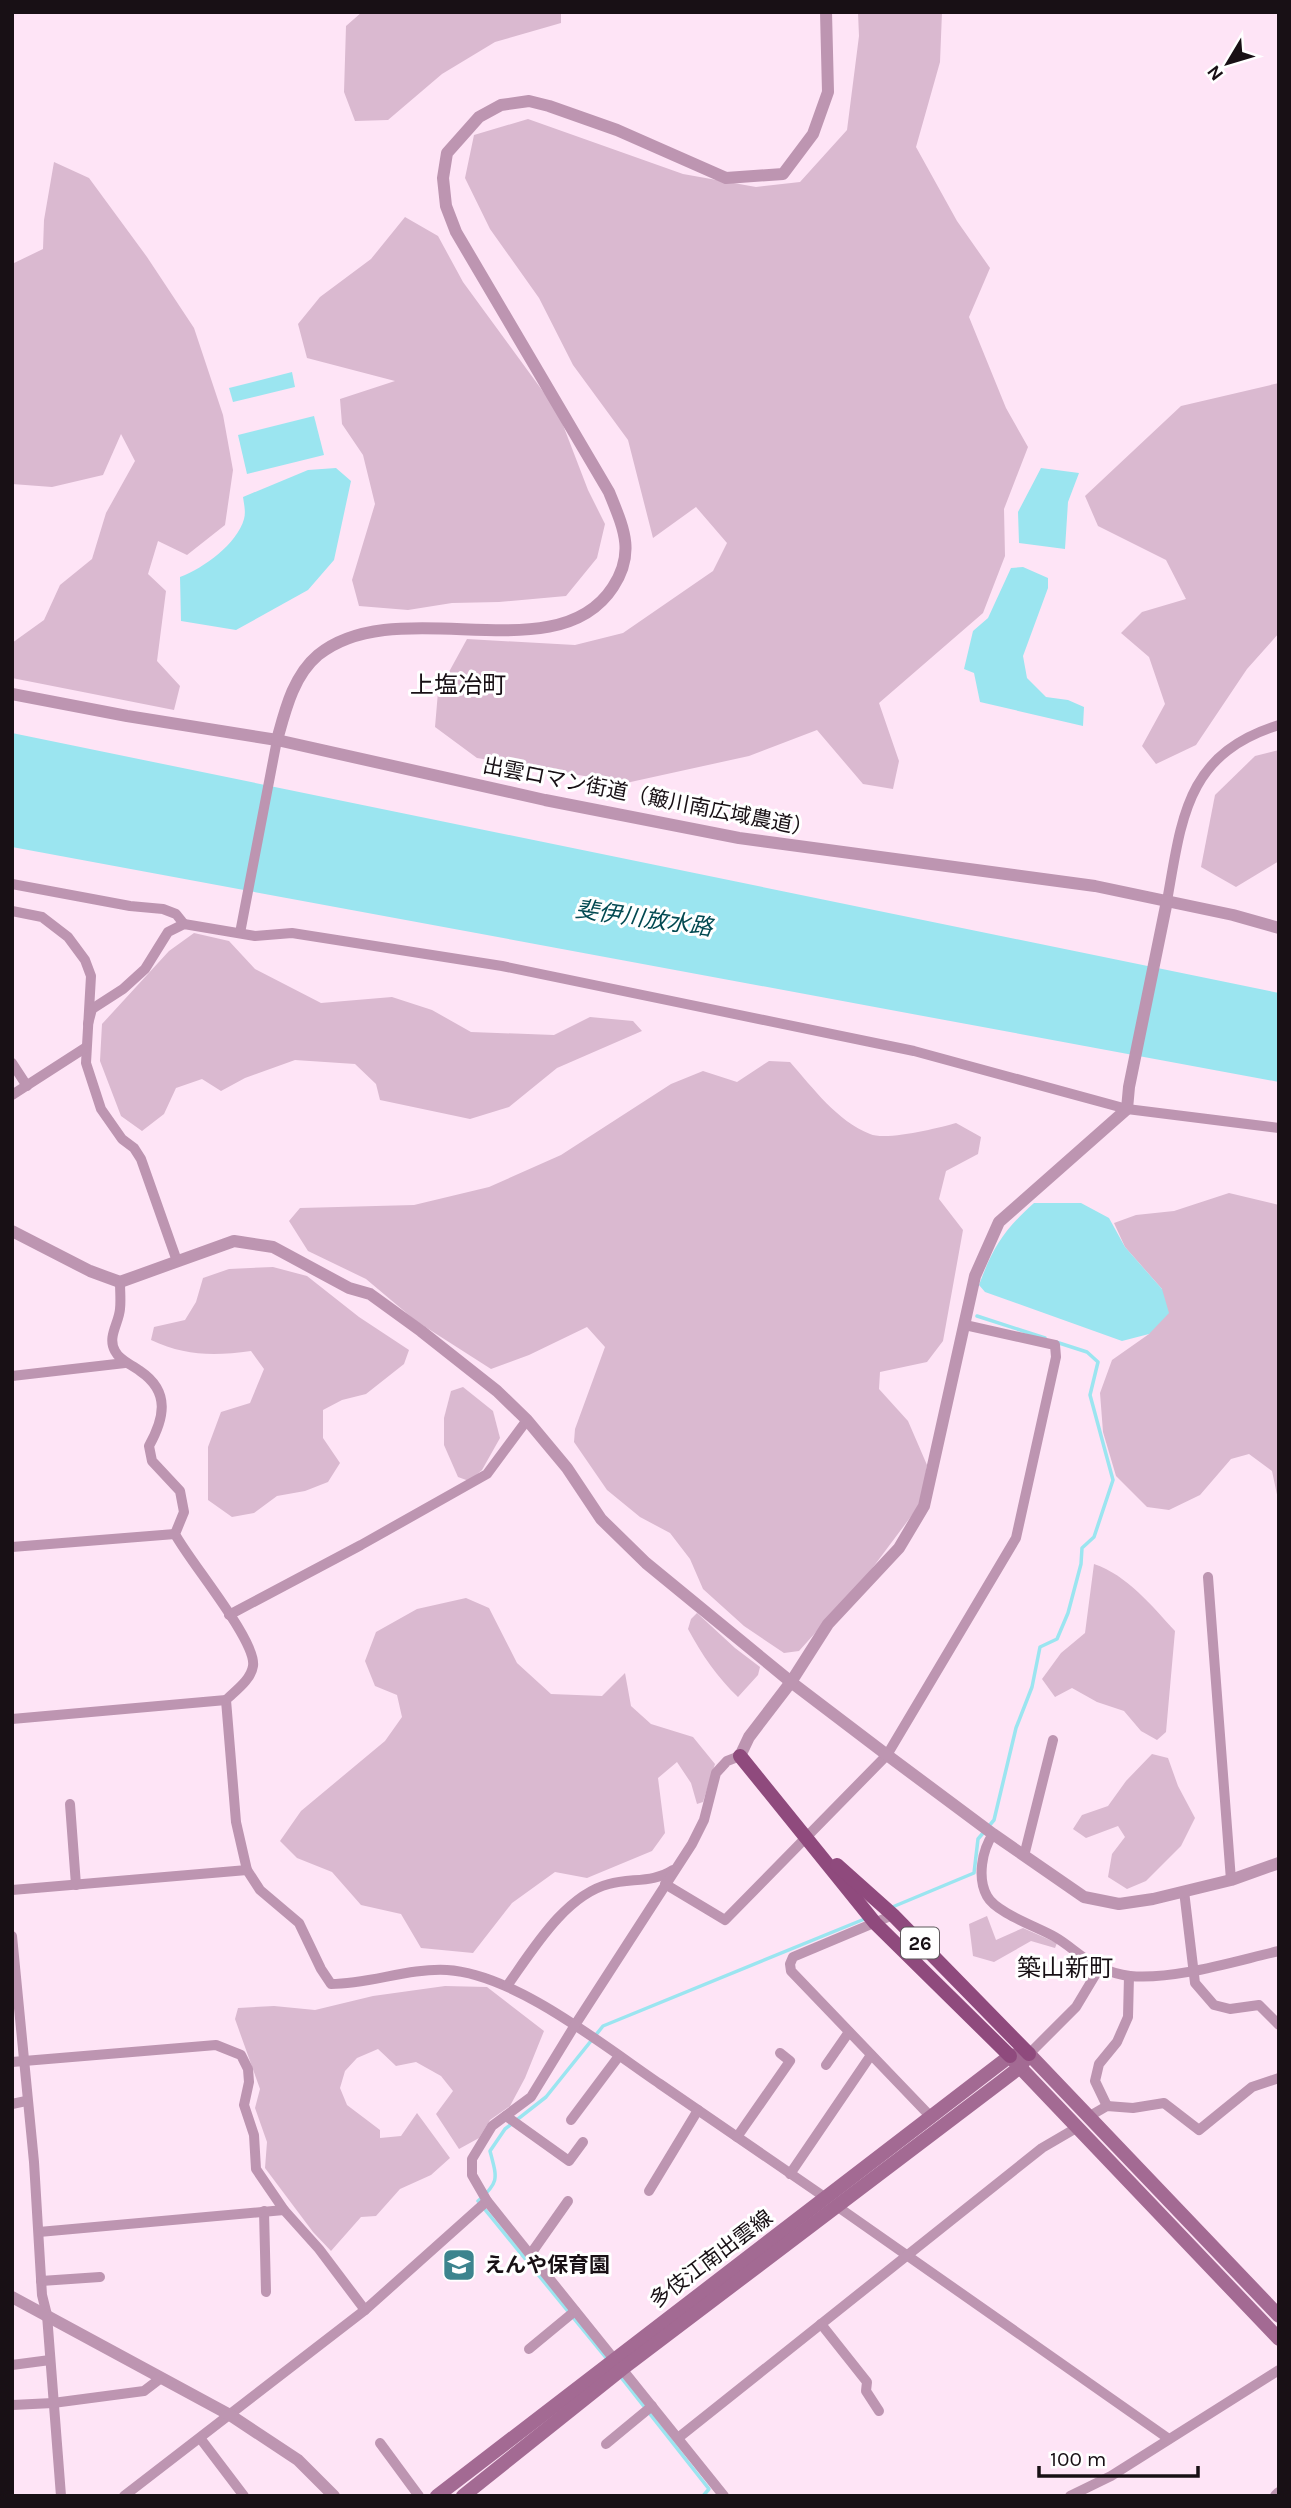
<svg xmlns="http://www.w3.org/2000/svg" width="1291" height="2508" font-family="Karla,'Noto Sans JP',sans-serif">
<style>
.green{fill:#dab9d0}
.water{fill:#9be5f0}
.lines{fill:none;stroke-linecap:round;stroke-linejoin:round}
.stream{stroke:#9be5f0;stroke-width:3.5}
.minor{stroke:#bd95b1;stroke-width:10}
.tertiary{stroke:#bd95b1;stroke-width:12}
.secondary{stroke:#a36a93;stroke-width:14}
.primary{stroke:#8f4a7d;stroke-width:14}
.labels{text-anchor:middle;stroke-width:6;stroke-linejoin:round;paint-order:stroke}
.shield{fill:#fff;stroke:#5d585b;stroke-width:2}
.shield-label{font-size:19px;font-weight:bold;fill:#181015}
.street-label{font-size:21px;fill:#181015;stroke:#fff}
.poi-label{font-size:21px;font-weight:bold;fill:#181015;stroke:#fff;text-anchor:start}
.water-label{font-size:23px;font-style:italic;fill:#024951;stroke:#fff}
.quarter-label{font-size:24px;fill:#181015;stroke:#fff}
</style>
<rect width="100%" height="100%" fill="#fee4f6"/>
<!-- green -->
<g class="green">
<path d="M 362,12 L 561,12 L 561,23 L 495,42 L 442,74 L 388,120 L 355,121 L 344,92 L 346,26 Z"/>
<path d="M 858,12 L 942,12 L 940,62 L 916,147 L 957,221 L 990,268 L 969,317 L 1006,408 L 1028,447 L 1004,509 L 1005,556 L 983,613 L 879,703 L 899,761 L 893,789 L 863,784 L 817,730 L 749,756 L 626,783 L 477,758 L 435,727 L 438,692 L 467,639 L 575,645 L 623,633 L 713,571 L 727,543 L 696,507 L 653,538 L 628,440 L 573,365 L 539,298 L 490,229 L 465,178 L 474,135 L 528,119 L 683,174 L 756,187 L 800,182 L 847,130 L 859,36 Z"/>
<path d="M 54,162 L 89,178 L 147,257 L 194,328 L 223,415 L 233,470 L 225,525 L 187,555 L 158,541 L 148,574 L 166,591 L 157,661 L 180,686 L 174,710 L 12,678 L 12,643 L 44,620 L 60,585 L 92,559 L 106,513 L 135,461 L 121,434 L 103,475 L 52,487 L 12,484 L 12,264 L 43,249 L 44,220 Z"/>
<path d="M 405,217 L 438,236 L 463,282 L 558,412 L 588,490 L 605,524 L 597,558 L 566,596 L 499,602 L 452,603 L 408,610 L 359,606 L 352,580 L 375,504 L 363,455 L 342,424 L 340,399 L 395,381 L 307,358 L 298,324 L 320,297 L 371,259 Z"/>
<path d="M 1279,383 L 1279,633 L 1247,669 L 1196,745 L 1156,764 L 1142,746 L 1165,704 L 1149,657 L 1121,633 L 1142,612 L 1186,599 L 1166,560 L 1098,526 L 1085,496 L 1181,406 Z"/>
<path d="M 1279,750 L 1279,861 L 1236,887 L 1201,867 L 1215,795 L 1255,756 Z"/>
<path d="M 194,933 L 229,941 L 255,969 L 321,1003 L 392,997 L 432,1010 L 471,1032 L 554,1035 L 590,1017 L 633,1021 L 642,1031 L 557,1068 L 509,1107 L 470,1119 L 380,1100 L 376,1084 L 355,1064 L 295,1060 L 245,1078 L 221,1091 L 202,1079 L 176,1088 L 164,1114 L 142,1131 L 121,1116 L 100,1061 L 102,1024 L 169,951 Z"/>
<path d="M 769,1061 L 790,1062 C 813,1088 837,1121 870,1134 C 886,1141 939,1128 956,1123 L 981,1137 L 978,1154 L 946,1171 L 939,1199 L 963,1230 L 943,1341 L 927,1362 L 880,1372 L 879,1389 L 908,1421 L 927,1465 L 921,1503 L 868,1574 L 799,1651 L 784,1653 L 744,1626 L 703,1589 L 690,1559 L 670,1533 L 640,1517 L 607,1490 L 574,1442 L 575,1429 L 605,1347 L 587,1327 L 529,1355 L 491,1369 L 416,1321 L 366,1279 L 308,1251 L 289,1221 L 300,1208 L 414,1205 L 489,1187 L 561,1155 L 671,1084 L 703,1071 L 737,1082 Z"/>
<path d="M 1229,1193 L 1279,1205 L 1279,1504 L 1272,1471 L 1249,1454 L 1231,1459 L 1200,1495 L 1169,1510 L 1147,1507 L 1116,1476 L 1103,1432 L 1100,1393 L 1112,1360 L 1149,1334 L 1162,1289 L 1125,1247 L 1114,1223 L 1136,1215 L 1174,1211 Z"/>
<path d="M 273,1267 L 307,1276 L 359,1317 L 409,1350 L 404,1364 L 366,1394 L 342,1400 L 323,1410 L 323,1438 L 340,1463 L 328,1482 L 305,1491 L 277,1496 L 254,1513 L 232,1517 L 208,1500 L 208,1447 L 221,1412 L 250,1403 L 264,1369 L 251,1351 C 214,1356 185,1356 151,1340 L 154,1327 L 185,1320 L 196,1302 L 203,1278 L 229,1269 Z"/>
<path d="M 463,1387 L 493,1411 L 500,1438 L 482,1470 L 469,1481 L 458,1477 L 444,1445 L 444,1418 L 451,1391 Z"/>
<path d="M 1094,1564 C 1127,1575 1152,1606 1175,1631 L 1166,1732 L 1157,1740 L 1141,1731 L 1124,1711 L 1097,1702 L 1072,1688 L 1055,1697 L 1042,1679 L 1061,1653 L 1085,1633 Z"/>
<path d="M 466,1598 L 489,1608 L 517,1663 L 551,1694 L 602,1696 L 625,1673 L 631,1706 L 651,1724 L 693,1737 L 715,1764 L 703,1802 L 697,1804 L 691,1783 L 677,1762 L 658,1778 L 665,1833 L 652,1851 L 587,1878 L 555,1872 L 512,1903 L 473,1953 L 421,1948 L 401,1914 L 361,1905 L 332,1872 L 297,1858 L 280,1841 L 301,1811 L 385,1741 L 402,1717 L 397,1695 L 375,1686 L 365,1661 L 376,1632 L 417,1609 Z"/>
<path d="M 697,1613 L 735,1648 L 760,1667 L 758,1675 L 738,1697 C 717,1677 702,1655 688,1629 L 691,1619 Z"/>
<path d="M 1152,1754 L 1168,1758 L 1178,1786 L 1195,1818 L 1181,1846 L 1146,1881 L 1127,1889 L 1108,1877 L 1112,1854 L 1125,1837 L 1118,1826 L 1086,1838 L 1073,1829 L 1082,1815 L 1108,1806 L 1126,1781 Z"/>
<path d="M 987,1916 L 996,1940 L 1023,1928 L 1057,1943 L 1055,1948 L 1031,1941 L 994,1962 L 973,1956 L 969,1924 Z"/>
<path d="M 445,1986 L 487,1987 L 544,2031 L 525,2078 L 510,2106 L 490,2120 L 479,2138 L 459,2149 L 436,2114 L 453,2091 L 441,2076 L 416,2062 L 396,2066 L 378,2049 L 357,2058 L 345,2071 L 340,2088 L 347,2105 L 380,2130 L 380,2138 L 401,2136 L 417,2113 L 450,2158 L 431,2175 L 400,2189 L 376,2216 L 361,2217 L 331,2251 L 313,2232 L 265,2168 L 267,2142 L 255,2108 L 260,2089 L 235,2019 L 238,2008 L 274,2006 L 315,2010 L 373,1996 Z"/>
</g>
<!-- water -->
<g class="water">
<path d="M 292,372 L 295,387 L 233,402 L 229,388 Z"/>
<path d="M 314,416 L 324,455 L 247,474 L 238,435 Z"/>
<path d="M 336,468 L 351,481 L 334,560 L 308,590 L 236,630 L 181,621 L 180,577 C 204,568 237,544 244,519 C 246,512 244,504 243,497 L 308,470 Z"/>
<path d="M 1041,468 L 1079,473 L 1068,502 L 1065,549 L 1019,543 L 1018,512 Z"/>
<path d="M 1023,567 L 1048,578 L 1048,588 L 1023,656 L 1027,678 L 1046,697 L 1068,700 L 1084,707 L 1083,726 L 980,702 L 974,673 L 964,669 L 973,631 L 988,618 L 1011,568 Z"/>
<path d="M 12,733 L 1279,993 L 1279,1082 L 12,847 Z"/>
<path d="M 1034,1203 L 1081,1203 L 1109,1218 L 1125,1247 L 1162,1289 L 1169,1313 L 1149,1334 L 1122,1341 L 985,1292 L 979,1285 C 993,1247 1004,1230 1034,1203 Z"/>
</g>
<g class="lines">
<!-- stream -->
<g class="stream">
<path d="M 977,1316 L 1045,1338"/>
<path d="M 890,1908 L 974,1873 L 978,1839 L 994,1820 L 1016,1728 L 1032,1687 L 1040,1647 L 1057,1639 L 1068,1613 L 1081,1564 L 1082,1548 L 1094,1537 L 1113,1480 L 1090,1395 L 1098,1362 L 1087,1352 L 1056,1342"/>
<path d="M 607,2359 L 478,2201 C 500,2182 497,2178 490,2151 L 505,2129 L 546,2097 L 603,2026 L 867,1918"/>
<path d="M 620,2376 L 709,2489 L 703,2496"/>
</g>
<!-- minor -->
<g class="minor">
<path d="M 12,884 L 130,906 L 163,909 L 176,914 L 184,924"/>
<path d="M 1167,901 C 1182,817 1186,754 1279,725"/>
<path d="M 12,911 L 42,917 L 68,937 L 85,960 L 91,976 L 86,1063 L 101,1109 L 122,1139 L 134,1148 L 141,1159 L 177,1261"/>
<path d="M 240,933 L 277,740"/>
<path d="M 88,1024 L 92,1009 L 123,989 L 145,969 L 168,932 L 184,924 L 255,936 L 292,933 L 502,966 L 914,1051 L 1127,1109 L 1279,1128"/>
<path d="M 12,1063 L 27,1086"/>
<path d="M 12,1095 L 85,1048"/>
<path d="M 120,1282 C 120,1291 121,1301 120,1309 C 119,1323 107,1337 115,1351 C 120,1361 131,1364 140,1371 C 171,1392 164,1419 149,1446 L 152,1461 L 180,1491 L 184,1512 L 175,1534 C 189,1561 257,1641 253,1666 C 251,1680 235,1691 226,1700 L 236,1822 L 247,1870 L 260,1890 L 299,1923 L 321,1969 L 331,1984 C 370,1984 408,1968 447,1970 C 515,1974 604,2046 660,2084 C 715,2122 770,2160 826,2198"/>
<path d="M 12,1376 L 125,1363"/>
<path d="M 12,1547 L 175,1534"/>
<path d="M 1208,1577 L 1231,1880"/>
<path d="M 229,1615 L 361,1545 L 487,1474 L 527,1420"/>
<path d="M 12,1719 L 226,1700"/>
<path d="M 70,1804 L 76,1885"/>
<path d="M 993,1834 C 982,1850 977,1878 987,1896 C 996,1913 1038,1927 1055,1937 C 1071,1946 1083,1960 1100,1967 C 1108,1971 1121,1975 1130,1976 C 1175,1980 1235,1961 1279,1951"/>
<path d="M 1024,1856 L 1053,1740"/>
<path d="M 665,1884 L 725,1920 L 887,1755 L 1016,1538 L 1056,1357 L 1055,1345 L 965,1325"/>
<path d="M 12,1890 L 247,1870"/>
<path d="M 1184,1891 L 1195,1983 L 1214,2005 L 1230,2009 L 1259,2005 L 1279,2025"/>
<path d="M 893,1915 L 793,1957 L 790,1964 L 791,1971 L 932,2118"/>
<path d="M 12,1936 L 34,2162 L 42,2295 L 47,2315 L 61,2496"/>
<path d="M 507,1986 C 532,1951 565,1895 609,1884 C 631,1878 653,1883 673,1870"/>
<path d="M 1029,2054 L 1076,2007 L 1100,1967"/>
<path d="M 12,2062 L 216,2045 L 241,2055 L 248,2069 L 249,2082 L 244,2105 L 254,2135 L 256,2169 L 284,2210 L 319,2249 L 365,2310"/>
<path d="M 826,2065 L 849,2032"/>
<path d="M 12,2104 L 26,2101"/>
<path d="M 1107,2106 L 1095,2081 L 1099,2064 L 1117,2042 L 1128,2017 L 1129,1976"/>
<path d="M 506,2116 L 569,2161 L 583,2142"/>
<path d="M 1088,2117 L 1107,2106 L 1133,2108 L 1164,2103 L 1199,2130 L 1252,2087 L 1279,2078"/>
<path d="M 571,2120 L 619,2056"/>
<path d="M 737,2137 L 790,2061 L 780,2053"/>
<path d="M 790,2174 L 871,2055"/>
<path d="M 649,2191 L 698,2110"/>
<path d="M 838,2207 L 1169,2439"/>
<path d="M 264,2211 L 266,2292"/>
<path d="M 39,2232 L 284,2210"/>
<path d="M 530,2255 L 568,2201"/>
<path d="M 41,2281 L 100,2277"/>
<path d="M 821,2324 L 867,2382 L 866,2391 L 879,2411"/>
<path d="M 529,2349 L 575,2311"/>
<path d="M 12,2365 L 50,2360"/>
<path d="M 12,2405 L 53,2403 L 144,2391 L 161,2378"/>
<path d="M 200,2438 L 244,2496"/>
<path d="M 678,2438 L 1042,2148 L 1078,2127"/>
<path d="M 380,2443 L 419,2496"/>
<path d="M 606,2444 L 652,2406"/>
<path d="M 124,2496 L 365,2310 L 487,2201"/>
<path d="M 724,2496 L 487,2201 L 472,2175 L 472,2159 L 492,2126 L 531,2097 L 575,2025 L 692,1844 L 704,1820 L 716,1773 L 727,1761 L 740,1756"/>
<path d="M 1070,2496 L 1111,2476 L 1279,2370"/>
</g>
<!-- tertiary -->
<g class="tertiary">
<path d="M 12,694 L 127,716 L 277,740 L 545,800 L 739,838 L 1095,886 L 1233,915 L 1279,928"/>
<path d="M 277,740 C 285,711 293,676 318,655 C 398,590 556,675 613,587 C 636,552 623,527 609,492 L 456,232 L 446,206 L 443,178 L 447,153 L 479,117 L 501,105 L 529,101 L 549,106 L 617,130 L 726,178 L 783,174 L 813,134 L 828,92 L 826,12"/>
<path d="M 12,1231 L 90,1271 L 120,1282 L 234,1241 L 273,1247 L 349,1288 L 370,1294 L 421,1331 L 497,1391 L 527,1420 L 567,1468 L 601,1519 L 646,1563 L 791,1682 L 887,1755 L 993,1834 L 1084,1897 L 1119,1904 L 1153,1899 L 1231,1880 L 1279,1863"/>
<path d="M 740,1756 L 749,1737 L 791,1682 L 828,1624 L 899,1548 L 924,1506 L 975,1276 L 999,1222 L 1127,1109 L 1129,1087 L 1167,901"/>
<path d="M 12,2297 L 230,2415 L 298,2460 L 334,2496"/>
<path d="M 1276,2496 L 1279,2493"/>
</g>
<!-- secondary -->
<g class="secondary">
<path d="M 1029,2054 L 1279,2316"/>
<path d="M 1014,2061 L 1279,2339"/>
<path d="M 437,2496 L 1010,2056 L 1029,2054"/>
<path d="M 463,2496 L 622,2369 L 1002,2081 L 1020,2067 L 1029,2054"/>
</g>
<!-- primary -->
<g class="primary">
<path d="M 740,1756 L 875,1923 L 1010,2056"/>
<path d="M 837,1865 L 893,1915 L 1029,2054"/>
</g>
</g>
<!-- icons -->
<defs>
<symbol id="school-square" viewBox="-11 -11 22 22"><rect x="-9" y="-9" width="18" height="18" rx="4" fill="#3d848e" stroke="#fff"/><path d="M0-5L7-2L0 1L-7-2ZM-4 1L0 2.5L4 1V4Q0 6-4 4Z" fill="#fff"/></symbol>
</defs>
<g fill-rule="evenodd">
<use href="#school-square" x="440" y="2246" width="38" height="38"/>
</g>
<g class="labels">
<!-- shield labels -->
<rect class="shield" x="901" y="1927.5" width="38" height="31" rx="5"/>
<g class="shield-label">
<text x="920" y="1950">26</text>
</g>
<!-- street labels -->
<g class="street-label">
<text transform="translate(648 797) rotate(11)" y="7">出雲ロマン街道（簸川南広域農道）</text>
<text transform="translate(711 2259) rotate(-37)" y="7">多伎江南出雲線</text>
</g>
<!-- poi labels -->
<g class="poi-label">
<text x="484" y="2272">えんや保育園</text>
</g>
<!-- water labels -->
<g class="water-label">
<text transform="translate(644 918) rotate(8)" y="8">斐伊川放水路</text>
</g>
<!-- quarter labels -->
<g class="quarter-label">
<text x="458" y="693">上塩冶町</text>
<text x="1065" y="1976">築山新町</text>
</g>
</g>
<!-- border -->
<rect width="1291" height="2508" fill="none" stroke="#181015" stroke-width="28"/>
<!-- north arrow -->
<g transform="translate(1228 63) rotate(232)" stroke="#ffffff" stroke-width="5" paint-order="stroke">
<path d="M0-5L12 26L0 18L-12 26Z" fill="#181015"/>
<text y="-10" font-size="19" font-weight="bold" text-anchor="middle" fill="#181015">N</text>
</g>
<!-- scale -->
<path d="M1039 2466v10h159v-10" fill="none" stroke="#181015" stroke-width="3.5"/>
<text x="1050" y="2466" font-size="21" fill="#181015" stroke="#ffffff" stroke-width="5" paint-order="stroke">100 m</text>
</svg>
